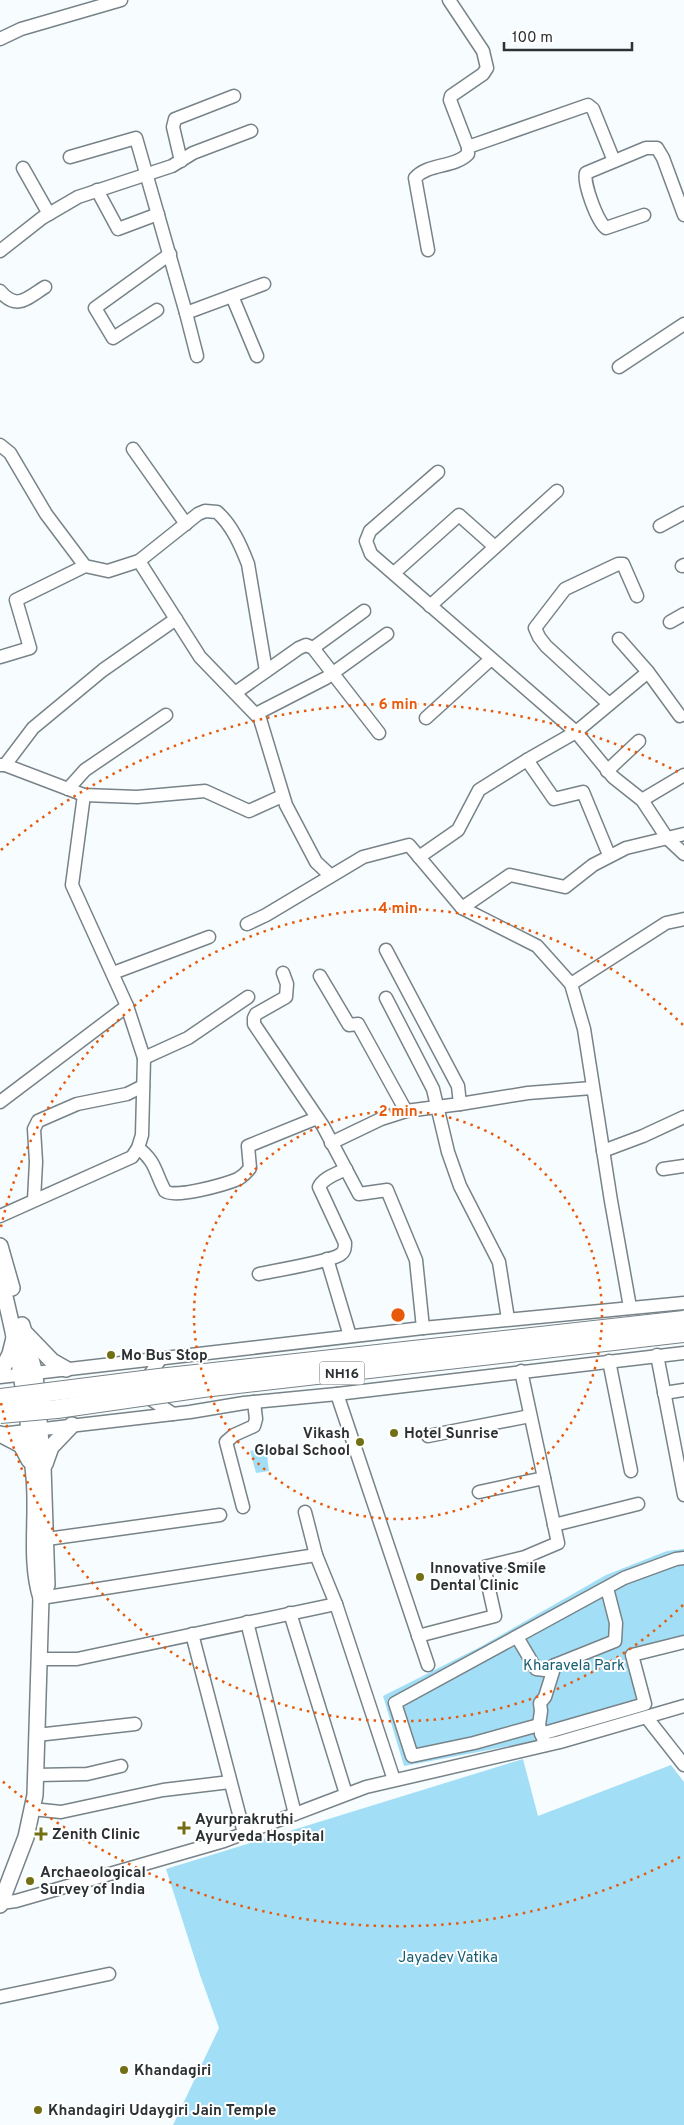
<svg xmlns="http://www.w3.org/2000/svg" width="684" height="2125" font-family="Overpass,sans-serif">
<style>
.green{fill:#a2dff7}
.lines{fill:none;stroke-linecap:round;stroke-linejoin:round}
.minor-casing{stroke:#778388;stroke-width:15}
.major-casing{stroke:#778388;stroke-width:18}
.minor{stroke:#fff;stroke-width:12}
.major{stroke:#fff;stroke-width:15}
.highway-bridge-casing{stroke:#778388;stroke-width:20;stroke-linecap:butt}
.highway-bridge{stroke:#fff;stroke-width:18}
.ring{fill:none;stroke:#e8590c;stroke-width:2.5;stroke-dasharray:2.5 5}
.poi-dot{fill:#717014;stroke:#fff;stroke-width:2}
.labels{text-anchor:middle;stroke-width:4;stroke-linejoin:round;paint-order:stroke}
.shield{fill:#fff;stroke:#6b6f70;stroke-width:1}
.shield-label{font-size:14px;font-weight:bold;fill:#2c3133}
.poi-label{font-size:15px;font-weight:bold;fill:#2c3133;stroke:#fff;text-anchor:start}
.park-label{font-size:15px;fill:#145c73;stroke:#fff}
.centre{fill:#e8590c;stroke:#fff;stroke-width:2.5}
.ring-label{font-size:15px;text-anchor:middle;font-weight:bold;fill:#e8590c;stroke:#fff;stroke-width:4;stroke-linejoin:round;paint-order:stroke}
</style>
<rect width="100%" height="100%" fill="#f7fcfe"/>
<!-- green -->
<g class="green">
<path d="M 266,1447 L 269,1471 L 256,1473 L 250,1451 Z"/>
<path d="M 684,1549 L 684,1648 L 637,1661 L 650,1707 L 547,1739 L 404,1766 L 383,1696 L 482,1646 L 606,1575 L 667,1551 Z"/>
<path d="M 523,1759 L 538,1816 L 671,1765 L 684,1782 L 684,2125 L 173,2125 L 219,2028 L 200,1975 L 166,1869 Z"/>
</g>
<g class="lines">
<defs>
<g id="minor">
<path d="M 0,39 L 21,29 L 121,0"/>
<path d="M 468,147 L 588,105 L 593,109 L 614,161"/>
<path d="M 70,157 L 136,138 L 186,313 L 264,284"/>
<path d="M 181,161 L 173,127 L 175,119 L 234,96"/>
<path d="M 23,168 L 49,214"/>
<path d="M 97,190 L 118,229 L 158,214"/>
<path d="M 644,215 L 606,228 C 597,221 583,183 586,173 L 646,148 L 657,148 L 663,158 L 684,215"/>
<path d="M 428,250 L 415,178 C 428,163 454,168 468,154 L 468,147 L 450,100 L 451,96 L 483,74 L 487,68 L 483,51 L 449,0"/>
<path d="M 0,251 L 42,218 L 78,197 L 172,166 L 193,153 L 251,131"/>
<path d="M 0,291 C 17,311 27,298 45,287"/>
<path d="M 232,296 L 257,356"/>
<path d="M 157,310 L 113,338 L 95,308 L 170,254"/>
<path d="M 186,313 L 197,356"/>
<path d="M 619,367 L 684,324"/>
<path d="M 0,445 L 10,453 L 46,514 L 85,566 L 108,571 L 139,561 L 200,657 L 260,719 L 286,805 L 316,862 L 331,876"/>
<path d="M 133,449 L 186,524"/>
<path d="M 660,526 L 684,513"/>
<path d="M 139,561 L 198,514 L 205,511 L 217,512 C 232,525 241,546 248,564 L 266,671"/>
<path d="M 682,566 L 684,565"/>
<path d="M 394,573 L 459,515 L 495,547"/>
<path d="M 430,606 L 557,491"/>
<path d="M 670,622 L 684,614"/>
<path d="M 619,639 L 648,672 L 576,732 L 613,777 L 642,800 L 667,838 L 684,854"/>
<path d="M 313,648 L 364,611"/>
<path d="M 0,657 L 30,648 L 16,600 L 85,566"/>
<path d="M 648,672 L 680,716"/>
<path d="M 235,693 L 299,648 L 306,645 L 313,648 L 379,733"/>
<path d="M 609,704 L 546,646 L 539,637 L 535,628 L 565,589 L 618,564 L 623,564 L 637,596"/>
<path d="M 256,714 L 326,678 L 387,634"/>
<path d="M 426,718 L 491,659"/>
<path d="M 527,760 L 554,799 L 583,792 L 609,855"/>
<path d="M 0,765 L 5,765 L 33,728 L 103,670 L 176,619"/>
<path d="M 5,765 L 84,795 L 137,797 L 205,791 L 249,811 L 282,796"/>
<path d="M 607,771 L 639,741"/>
<path d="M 68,789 L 85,770 L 166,715"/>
<path d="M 642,800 L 684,775"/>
<path d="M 419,857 L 458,830 L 479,790 L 527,760 L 576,732 L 371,554 L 366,541 L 370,531 L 438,472"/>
<path d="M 462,908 L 510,875 L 565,887 L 593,865 L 626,848 L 684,834"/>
<path d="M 247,924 L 266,915 L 363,857 L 409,845 L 462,908 L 537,946 L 571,984 L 584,1029 L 611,1201 L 630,1307"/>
<path d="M 113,973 L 209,937"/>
<path d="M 283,973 L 287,984 L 286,997 L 256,1014 L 254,1018 L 254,1024 L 323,1126 L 359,1194 L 387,1190 L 416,1260 L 423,1328"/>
<path d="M 320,976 L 349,1025 L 358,1024 L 406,1111"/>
<path d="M 571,984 L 666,923 L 684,919"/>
<path d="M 386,998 L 433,1089 L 448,1152 L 460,1186 L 499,1262 L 508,1319"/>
<path d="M 144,1058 L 188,1038 L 248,997"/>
<path d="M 0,1102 L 127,1006"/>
<path d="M 460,1104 L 528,1093 L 592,1088"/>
<path d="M 331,1143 L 381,1119 L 406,1111 L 460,1104 L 458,1086 L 386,950"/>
<path d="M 138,1148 C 156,1161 155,1173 165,1191 C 175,1199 226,1184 238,1179 C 243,1176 247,1172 250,1168 L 248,1146 L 317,1118"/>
<path d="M 603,1151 L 643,1136 L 684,1117"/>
<path d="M 663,1169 L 684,1166"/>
<path d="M 34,1200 L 36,1162 L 34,1129 L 38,1121 L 77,1104 L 127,1094 L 143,1086"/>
<path d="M 0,1216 L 132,1157 L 138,1148 L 142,1135 L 144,1058 L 127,1006 L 72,885 L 84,795"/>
<path d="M 327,1259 L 350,1336"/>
<path d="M 259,1274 C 273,1271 333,1261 341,1254 C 345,1251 345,1247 345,1243 L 319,1187 C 323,1178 336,1174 346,1169"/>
<path d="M 657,1355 L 684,1495"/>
<path d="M 161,1358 L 149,1376 L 146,1389 L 152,1400 L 173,1414"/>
<path d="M 609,1361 L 631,1471"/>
<path d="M 0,1377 L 423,1328 L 684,1303"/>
<path d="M 664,1393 L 684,1390"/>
<path d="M 337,1394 L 428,1665"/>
<path d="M 0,1434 L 190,1412 L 244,1403 L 337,1394 L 684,1353"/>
<path d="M 428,1436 L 530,1416"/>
<path d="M 479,1492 L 544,1478"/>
<path d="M 243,1507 L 226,1442 L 234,1435 L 254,1426 L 256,1419 L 254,1402"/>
<path d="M 305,1512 L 316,1555"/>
<path d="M 554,1525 L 638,1504"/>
<path d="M 47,1539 L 220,1515"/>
<path d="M 41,1598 L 316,1555 L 336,1604 L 394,1780"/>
<path d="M 290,1613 L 346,1794"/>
<path d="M 247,1622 L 295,1814"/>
<path d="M 192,1634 L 244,1833"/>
<path d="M 418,1636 L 495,1616 L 484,1567 L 525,1557 L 558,1543 L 521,1371"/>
<path d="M 517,1637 L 536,1669 L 545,1670 L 555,1665 L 545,1697 L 540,1703 L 541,1711 L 539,1725"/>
<path d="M 39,1659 L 77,1659 L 336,1604"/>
<path d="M 555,1665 L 615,1641 L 616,1623 L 607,1588"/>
<path d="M 647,1718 L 684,1765"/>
<path d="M 541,1734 L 645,1704 L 632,1655 L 684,1642"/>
<path d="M 37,1735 L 135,1724"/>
<path d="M 545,1745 L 539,1725 L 474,1743 L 412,1756 L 395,1703 L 624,1578 L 676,1559 L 684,1558"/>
<path d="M 36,1775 L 87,1774 L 121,1766"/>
<path d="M 32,1809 L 61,1812 L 163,1790 L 230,1782"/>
<path d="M 1,1903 L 16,1901 L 224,1841 L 366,1787 L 560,1742 L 684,1706"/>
<path d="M 0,1997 L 109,1974"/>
</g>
<g id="major">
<path d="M 0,1246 L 12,1288"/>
<path d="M 0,1278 C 18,1343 28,1410 34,1477 C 38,1517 29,1560 41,1598 L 35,1795 L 26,1837 L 0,1905"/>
<path d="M 22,1325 L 35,1374 L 43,1467 L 47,1585 L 41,1598"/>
<path d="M 25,1333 L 52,1361 L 66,1369"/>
<path d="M 0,1374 L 10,1354 L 14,1338"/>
<path d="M 0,1434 L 21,1445 L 29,1460"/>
<path d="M 45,1464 L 51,1447 L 72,1425"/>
</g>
</defs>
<!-- minor casing -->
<use href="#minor" class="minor-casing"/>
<!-- major casing -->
<use href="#major" class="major-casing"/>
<!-- minor -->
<use href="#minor" class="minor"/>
<!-- major -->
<use href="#major" class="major"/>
<defs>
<g id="highway-bridge">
<path d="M 0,1398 L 159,1378 L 684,1320"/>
<path d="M 0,1414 L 57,1409 L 203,1388 L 684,1333"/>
</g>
</defs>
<!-- highway-bridge casing -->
<use href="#highway-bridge" class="highway-bridge-casing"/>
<!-- highway-bridge -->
<use href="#highway-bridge" class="highway-bridge"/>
</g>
<!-- distance rings -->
<g class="ring">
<circle cx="398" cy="1315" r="204"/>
<path d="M683 1605A407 407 0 0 1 1 1403M1 1227A407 407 0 0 1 683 1025"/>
<path d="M680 1857A611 611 0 0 1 1 1780M1 850A611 611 0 0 1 680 773"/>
</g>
<!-- markers -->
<g class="poi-dot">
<circle cx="111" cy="1355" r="5"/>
<circle cx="394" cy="1433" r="5"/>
<circle cx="360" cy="1442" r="5"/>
<circle cx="420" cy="1577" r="5"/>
<path d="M181.5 1820.5h5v5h5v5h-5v5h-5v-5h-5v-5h5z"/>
<path d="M38.5 1826.5h5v5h5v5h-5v5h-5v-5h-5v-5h5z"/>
<circle cx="30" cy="1881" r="5"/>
<circle cx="124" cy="2070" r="5"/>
<circle cx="38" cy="2110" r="5"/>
</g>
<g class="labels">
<!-- shield labels -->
<rect class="shield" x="319.5" y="1361.5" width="45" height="23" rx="4"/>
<g class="shield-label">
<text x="342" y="1378">NH16</text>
</g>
<!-- poi labels -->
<g class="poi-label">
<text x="121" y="1360">Mo Bus Stop</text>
<text x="350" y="1438" text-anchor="end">Vikash<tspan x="350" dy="17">Global School</tspan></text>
<text x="404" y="1438">Hotel Sunrise</text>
<text x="430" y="1573">Innovative Smile<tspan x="430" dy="17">Dental Clinic</tspan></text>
<text x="195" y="1824">Ayurprakruthi<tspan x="195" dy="17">Ayurveda Hospital</tspan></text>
<text x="52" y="1839">Zenith Clinic</text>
<text x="40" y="1877">Archaeological<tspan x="40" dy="17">Survey of India</tspan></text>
<text x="134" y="2075">Khandagiri</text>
<text x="48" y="2115">Khandagiri Udaygiri Jain Temple</text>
</g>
<!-- park labels -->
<g class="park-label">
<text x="574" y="1670">Kharavela Park</text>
<text x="448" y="1962">Jayadev Vatika</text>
</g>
</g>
<circle cx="398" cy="1315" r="8" class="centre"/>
<g class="ring-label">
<text x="398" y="709">6 min</text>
<text x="398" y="913">4 min</text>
<text x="398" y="1116">2 min</text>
</g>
<!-- scale -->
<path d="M504 42v8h128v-8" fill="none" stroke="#2c3133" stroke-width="2.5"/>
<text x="512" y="42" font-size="15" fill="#2c3133" stroke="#ffffff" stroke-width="4" paint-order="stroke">100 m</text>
</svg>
